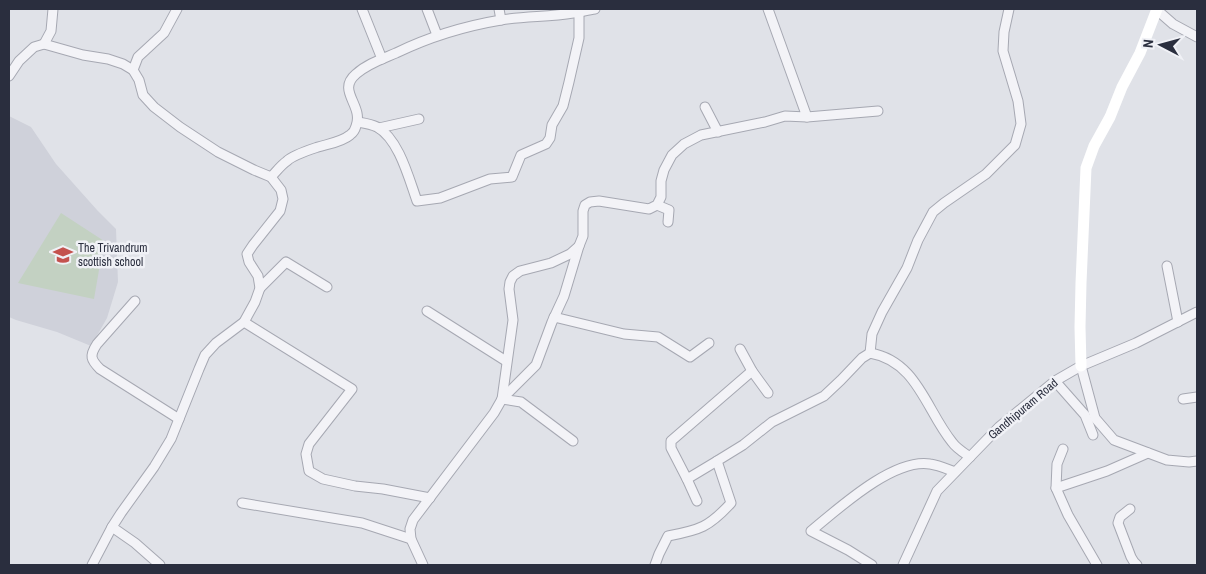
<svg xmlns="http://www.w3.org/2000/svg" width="1206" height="574" font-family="'Archivo Narrow',sans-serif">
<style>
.built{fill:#cfd1da}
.green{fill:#c3d1c2}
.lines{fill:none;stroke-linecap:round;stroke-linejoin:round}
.street-casing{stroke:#a6a8b2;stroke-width:11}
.street{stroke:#f3f3f7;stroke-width:9}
.secondary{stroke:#fff;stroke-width:11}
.labels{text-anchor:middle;stroke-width:5;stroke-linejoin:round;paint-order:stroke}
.poi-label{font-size:12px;fill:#2a2e3e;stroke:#f0f1f6;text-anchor:start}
.street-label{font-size:12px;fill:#2a2e3e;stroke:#f0f1f6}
</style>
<rect width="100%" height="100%" fill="#e0e2e8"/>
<!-- built -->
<path class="built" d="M 9,116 L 31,127 L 56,164 L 97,210 L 116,229 L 118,282 L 107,318 L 91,346 L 57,332 L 16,320 L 9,317 Z"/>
<!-- green -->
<path class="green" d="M 61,213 L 104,241 L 94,299 L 18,283 Z"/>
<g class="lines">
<defs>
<g id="street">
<path d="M 362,9 L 382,59"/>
<path d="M 427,9 L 437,35"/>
<path d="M 499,9 L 501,20"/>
<path d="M 1157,10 L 1173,24 L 1197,37"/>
<path d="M 44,44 L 51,31 L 53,9"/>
<path d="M 133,70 L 138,57 L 164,33 L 177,9"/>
<path d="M 9,76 L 19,61 L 34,47 L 44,44 L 83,55 L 108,59 L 123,64 L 133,70 L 139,80 L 143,95 L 154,107 L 180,127 L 218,152 L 254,170 L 271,177 L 281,190 L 283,199 L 280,211 L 253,245 L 247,254 L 249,262 L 258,276 L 260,288 L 255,302 L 244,322 L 216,343 L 205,355 L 199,369 L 171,439 L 154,467 L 121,513 L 112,527 L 135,543 L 160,565"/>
<path d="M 705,107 L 718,132"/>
<path d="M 807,117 L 878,111"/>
<path d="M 358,122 C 364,123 371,124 377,127 C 399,139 409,179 417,201 L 440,198 L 490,179 L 512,177 L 521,155 L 546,144 L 550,138 L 552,125 L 563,106 L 569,82 L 579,38 L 579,12"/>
<path d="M 379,128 L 419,119"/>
<path d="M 271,177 C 276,172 281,165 287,161 C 293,155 309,150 318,147 C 328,144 342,142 350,135 C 353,133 355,130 356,126 C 364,105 336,91 356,74 C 367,64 382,59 396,53 C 429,37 465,26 501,20 C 525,16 549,17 573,13 C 580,12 588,10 595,9"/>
<path d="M 657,205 L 669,210 L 668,222"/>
<path d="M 1167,266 L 1178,322"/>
<path d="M 260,288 L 286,262 L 327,287"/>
<path d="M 135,301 L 97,344 C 89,356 91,360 100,369 L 179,419"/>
<path d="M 427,311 L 506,361"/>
<path d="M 554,317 L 624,334 L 658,337 L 690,357 L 709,343"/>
<path d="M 244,322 L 352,389 L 309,444 L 306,454 L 309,471 L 323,479 L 355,486 L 383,489 L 430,498"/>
<path d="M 740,349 L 752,371 L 768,393"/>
<path d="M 870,353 L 872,334 L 882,312 L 907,268 L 918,240 L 933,212 L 944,203 L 986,174 L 1015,145 L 1021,124 L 1018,101 L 1003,51 L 1004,32 L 1009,9"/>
<path d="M 1081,366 L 1095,418 L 1114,440 L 1167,460 L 1189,462 L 1197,461"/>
<path d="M 1055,381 L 1085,415 L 1093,435"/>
<path d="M 502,399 L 536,365 L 552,322 L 564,296 L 579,246"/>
<path d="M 502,399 L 521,402 L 573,441"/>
<path d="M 1183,399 L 1197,397"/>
<path d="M 1063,449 L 1057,464 L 1056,488 L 1068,515 L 1097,565"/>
<path d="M 717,461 L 687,479 L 671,448 L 671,441 L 752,371"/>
<path d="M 687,479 L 697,501"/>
<path d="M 1056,488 L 1107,471 L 1148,453"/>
<path d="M 242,503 L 362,523 L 411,539"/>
<path d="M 1130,509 L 1120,517 L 1118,523 L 1131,557 L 1134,562 L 1137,565"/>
<path d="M 92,565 L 112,527"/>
<path d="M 423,565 L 411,539 L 410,529 L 413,520 L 494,413 L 502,399 L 513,320 L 509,289 L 510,282 L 513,276 L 520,271 L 551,263 L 570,254 L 579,246 L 583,236 L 583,211 L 585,205 L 590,202 L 599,201 L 649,209 L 657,205 L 661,197 L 661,181 L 664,170 L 672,155 L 684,144 L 701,135 L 765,122 L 785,116 L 807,117 L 768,9"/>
<path d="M 655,565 L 659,554 L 668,536 C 700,530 709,527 731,503 L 717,461 L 743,445 L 772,422 L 824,396 L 841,380 L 862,358 L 870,353 C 917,361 926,410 952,442 C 956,448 964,453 970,457"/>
<path d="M 872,565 L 848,550 L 811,531 C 838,509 893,458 930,464 C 938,465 947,469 955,472"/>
<path d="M 903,565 L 937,491 L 999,427 L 1055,381 L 1081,366 L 1136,343 L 1197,312"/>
</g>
</defs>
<!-- street casing -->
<use href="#street" class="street-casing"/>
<!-- street -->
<use href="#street" class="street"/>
<!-- secondary -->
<path class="secondary" d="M 1081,366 L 1080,327 L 1081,283 L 1086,168 L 1094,146 L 1110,117 L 1122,87 L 1140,53 L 1157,9"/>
</g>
<!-- icons -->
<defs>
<symbol id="school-bare" viewBox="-9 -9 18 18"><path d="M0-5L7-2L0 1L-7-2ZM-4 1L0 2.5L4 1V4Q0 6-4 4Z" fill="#c4524e" stroke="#f0f1f6" stroke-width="2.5" paint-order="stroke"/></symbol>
</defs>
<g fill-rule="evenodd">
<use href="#school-bare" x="49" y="241" width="28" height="28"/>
</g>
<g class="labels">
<!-- poi labels -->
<g class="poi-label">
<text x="78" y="252">The Trivandrum<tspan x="78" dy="14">scottish school</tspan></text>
</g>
<!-- street labels -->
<g class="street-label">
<text transform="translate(1023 409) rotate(-40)" y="4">Gandhipuram Road</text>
</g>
</g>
<!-- border -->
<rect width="1206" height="574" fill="none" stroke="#2a2e3e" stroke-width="20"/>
<!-- north arrow -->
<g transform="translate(1161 45) rotate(276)" stroke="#f0f1f6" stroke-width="4" paint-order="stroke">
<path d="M0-4L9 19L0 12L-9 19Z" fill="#2a2e3e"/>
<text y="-8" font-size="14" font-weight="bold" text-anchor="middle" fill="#2a2e3e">N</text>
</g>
</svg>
